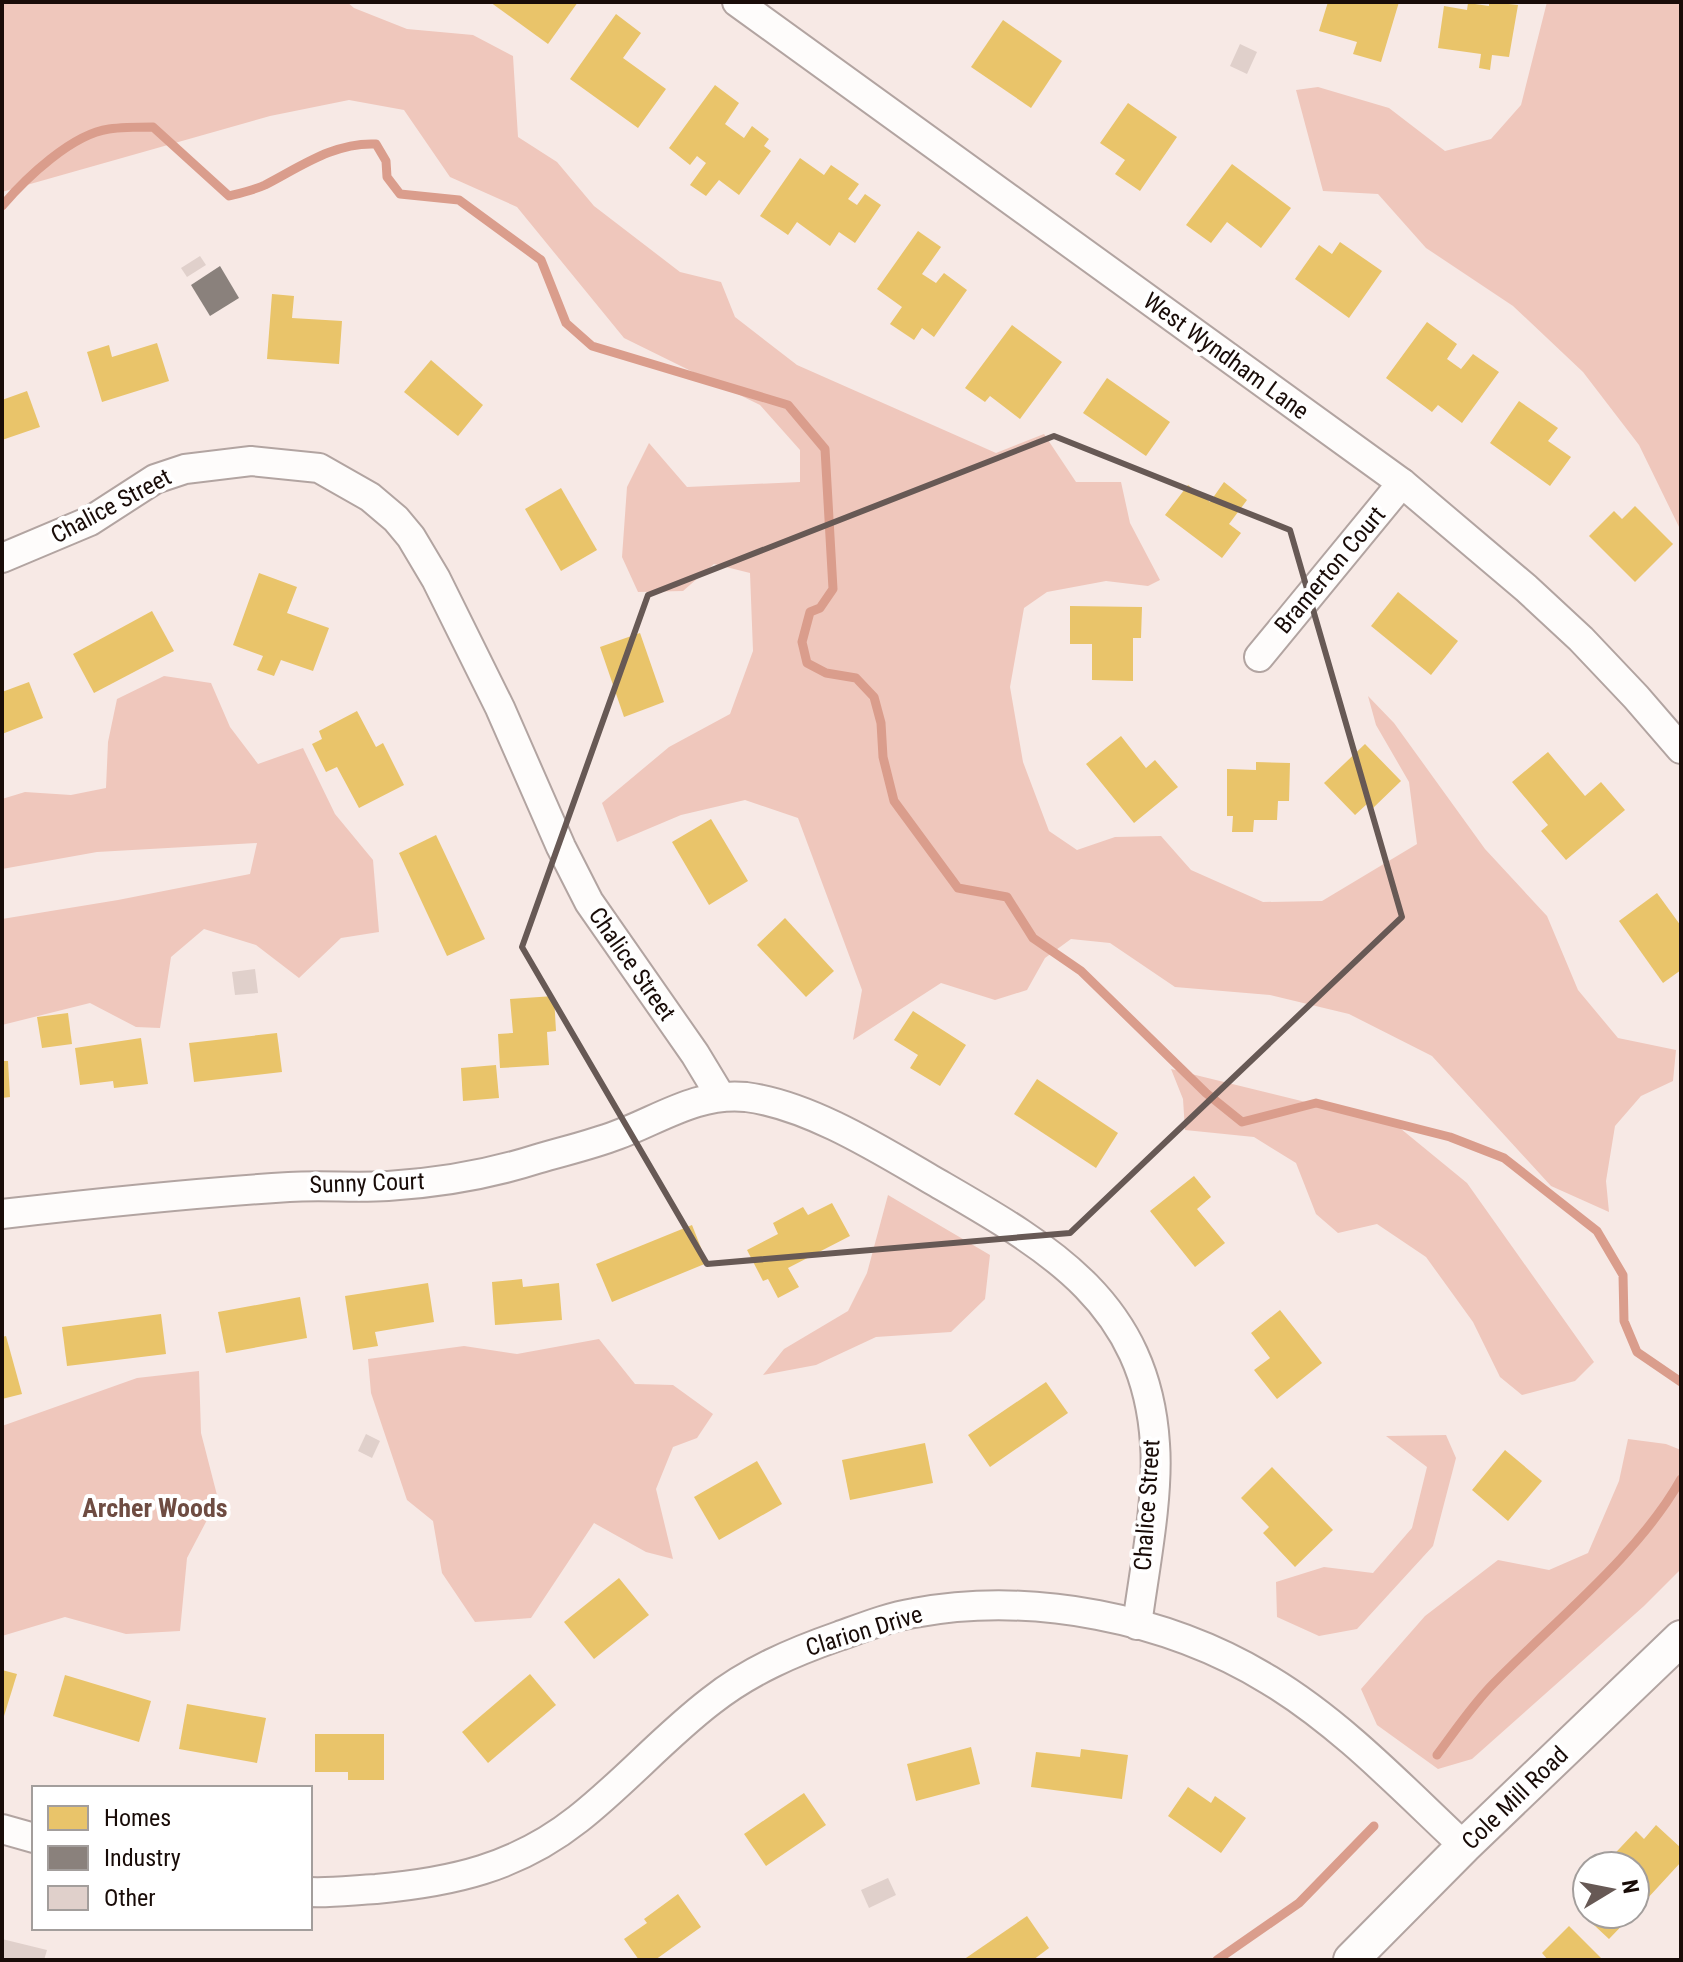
<svg xmlns="http://www.w3.org/2000/svg" width="1683" height="1962" font-family="'Roboto Condensed',sans-serif">
<style>
.green{fill:#efc7bc}
.homes{fill:#e9c46a}
.industry{fill:#8a817c}
.lines{fill:none;stroke-linecap:round;stroke-linejoin:round}
.stream{stroke:#da9d8c;stroke-width:9}
.building{fill:#e0d0cb}
.minor-casing{stroke:#b2a4a1;stroke-width:32}
.tertiary-casing{stroke:#b2a4a1;stroke-width:38}
.minor{stroke:#fefcfb;stroke-width:28}
.tertiary{stroke:#fefcfb;stroke-width:34}
.marked{fill:none;stroke:#675955;stroke-width:6;stroke-linejoin:round}
.labels{text-anchor:middle;stroke-width:8;stroke-linejoin:round;paint-order:stroke}
.street-label{font-size:24px;fill:#190c08;stroke:#fff}
.neighbourhood-label{font-size:26px;font-weight:bold;fill:#6e4c42;stroke:#fff}
</style>
<rect width="100%" height="100%" fill="#f7e9e5"/>
<!-- green -->
<g class="green">
<path d="M 2,2 L 347,2 L 354,8 L 407,29 L 473,35 L 513,56 L 518,137 L 557,162 L 594,206 L 680,272 L 721,282 L 735,317 L 797,365 L 996,453 L 1044,434 L 1076,482 L 1121,482 L 1130,523 L 1160,580 L 1148,586 L 1106,581 L 1047,592 L 1024,608 L 1010,687 L 1023,762 L 1049,831 L 1077,850 L 1115,837 L 1161,836 L 1191,870 L 1263,902 L 1322,901 L 1417,844 L 1409,782 L 1376,725 L 1368,696 L 1394,723 L 1485,849 L 1547,916 L 1578,990 L 1618,1038 L 1676,1050 L 1673,1081 L 1641,1096 L 1615,1126 L 1606,1181 L 1609,1212 L 1551,1186 L 1432,1056 L 1349,1014 L 1270,995 L 1175,987 L 1110,943 L 1071,939 L 1045,958 L 1027,990 L 995,1000 L 941,983 L 853,1040 L 862,990 L 798,818 L 745,800 L 681,815 L 617,842 L 602,803 L 669,747 L 730,714 L 753,651 L 750,573 L 714,564 L 683,591 L 638,592 L 622,557 L 627,487 L 649,443 L 687,487 L 800,482 L 800,450 L 760,405 L 624,338 L 517,207 L 450,177 L 404,110 L 349,100 L 270,116 L 2,192 Z"/>
<path d="M 1547,2 L 1681,2 L 1681,531 L 1639,445 L 1583,372 L 1513,306 L 1426,248 L 1378,194 L 1323,191 L 1296,90 L 1318,87 L 1389,108 L 1445,151 L 1491,139 L 1521,105 Z"/>
<path d="M 164,676 L 211,683 L 230,727 L 258,764 L 303,748 L 335,814 L 373,860 L 379,932 L 341,938 L 299,978 L 256,945 L 204,929 L 171,957 L 160,1028 L 136,1027 L 90,1003 L 2,1025 L 2,919 L 118,900 L 250,874 L 257,843 L 97,852 L 2,869 L 2,799 L 25,792 L 71,795 L 106,788 L 108,742 L 117,699 Z"/>
<path d="M 1171,1069 L 1395,1124 L 1467,1183 L 1594,1362 L 1575,1381 L 1522,1395 L 1500,1377 L 1473,1322 L 1426,1257 L 1377,1224 L 1338,1233 L 1316,1214 L 1296,1163 L 1254,1137 L 1185,1130 L 1183,1099 Z"/>
<path d="M 888,1195 L 990,1255 L 985,1299 L 951,1332 L 876,1337 L 816,1365 L 763,1375 L 784,1349 L 848,1311 L 867,1273 Z"/>
<path d="M 599,1339 L 635,1384 L 673,1385 L 713,1414 L 697,1438 L 673,1447 L 656,1489 L 673,1559 L 646,1552 L 594,1523 L 531,1618 L 475,1622 L 442,1573 L 433,1521 L 407,1500 L 371,1393 L 368,1359 L 464,1346 L 517,1354 Z"/>
<path d="M 199,1371 L 201,1433 L 218,1499 L 187,1558 L 180,1631 L 126,1634 L 65,1617 L 2,1636 L 2,1426 L 137,1378 Z"/>
<path d="M 1446,1435 L 1456,1458 L 1433,1546 L 1357,1629 L 1319,1636 L 1277,1617 L 1276,1582 L 1324,1567 L 1373,1573 L 1412,1528 L 1427,1467 L 1386,1436 Z"/>
<path d="M 1628,1439 L 1666,1444 L 1681,1450 L 1681,1569 L 1644,1606 L 1472,1759 L 1438,1769 L 1377,1725 L 1361,1689 L 1425,1616 L 1498,1560 L 1549,1570 L 1588,1553 L 1619,1481 Z"/>
</g>
<!-- homes -->
<g class="homes">
<path d="M 490,2 L 578,2 L 548,44 Z"/>
<path d="M 1328,2 L 1399,2 L 1381,62 L 1353,54 L 1357,42 L 1319,31 Z"/>
<path d="M 1489,2 L 1518,5 L 1509,57 L 1492,55 L 1490,70 L 1479,68 L 1481,54 L 1438,48 L 1444,6 L 1467,10 L 1468,3 L 1489,6 Z"/>
<path d="M 616,14 L 641,33 L 623,58 L 666,89 L 638,128 L 570,79 Z"/>
<path d="M 1003,20 L 1062,61 L 1031,108 L 971,67 Z"/>
<path d="M 715,85 L 739,103 L 725,124 L 744,138 L 752,126 L 769,139 L 764,146 L 771,151 L 739,195 L 719,180 L 706,196 L 690,185 L 706,163 L 697,156 L 690,165 L 669,148 Z"/>
<path d="M 1128,103 L 1177,137 L 1140,191 L 1115,174 L 1125,160 L 1100,143 Z"/>
<path d="M 800,158 L 824,175 L 831,165 L 859,184 L 848,199 L 857,205 L 865,194 L 881,205 L 855,243 L 839,232 L 830,246 L 797,222 L 788,235 L 760,216 Z"/>
<path d="M 1232,164 L 1291,208 L 1261,248 L 1227,222 L 1211,243 L 1186,225 Z"/>
<path d="M 918,231 L 941,247 L 922,274 L 936,283 L 944,273 L 967,290 L 934,337 L 922,328 L 914,340 L 890,324 L 902,307 L 877,289 Z"/>
<path d="M 1340,242 L 1382,271 L 1349,318 L 1295,279 L 1319,245 L 1332,254 Z"/>
<path d="M 272,294 L 294,296 L 292,318 L 342,321 L 339,364 L 267,359 Z"/>
<path d="M 1427,322 L 1457,344 L 1447,359 L 1461,369 L 1473,354 L 1499,372 L 1462,423 L 1438,405 L 1432,412 L 1386,378 Z"/>
<path d="M 1012,325 L 1062,362 L 1020,419 L 990,396 L 985,402 L 965,388 Z"/>
<path d="M 157,343 L 169,381 L 102,402 L 87,352 L 109,345 L 112,357 Z"/>
<path d="M 431,360 L 483,405 L 458,436 L 404,392 Z"/>
<path d="M 1107,378 L 1170,422 L 1146,456 L 1083,413 Z"/>
<path d="M 27,391 L 40,427 L 2,440 L 2,400 Z"/>
<path d="M 1519,401 L 1558,428 L 1548,441 L 1571,457 L 1550,486 L 1490,443 Z"/>
<path d="M 1224,482 L 1247,500 L 1229,524 L 1241,533 L 1222,558 L 1165,515 L 1188,485 L 1210,502 Z"/>
<path d="M 561,488 L 597,550 L 561,571 L 525,509 Z"/>
<path d="M 1635,506 L 1673,544 L 1635,582 L 1589,536 L 1614,511 L 1622,519 Z"/>
<path d="M 259,573 L 297,587 L 287,613 L 329,628 L 313,671 L 281,660 L 274,676 L 257,670 L 263,656 L 233,645 Z"/>
<path d="M 1398,592 L 1458,641 L 1431,675 L 1371,626 Z"/>
<path d="M 1070,606 L 1142,607 L 1141,638 L 1133,638 L 1133,681 L 1092,680 L 1092,644 L 1070,644 Z"/>
<path d="M 152,611 L 174,651 L 94,693 L 73,654 Z"/>
<path d="M 640,633 L 664,702 L 624,717 L 600,647 Z"/>
<path d="M 29,682 L 43,718 L 2,734 L 2,692 Z"/>
<path d="M 357,711 L 376,747 L 383,743 L 404,785 L 359,808 L 337,767 L 326,772 L 312,744 L 322,739 L 319,731 Z"/>
<path d="M 1121,736 L 1146,768 L 1155,760 L 1178,787 L 1134,823 L 1086,764 Z"/>
<path d="M 1365,744 L 1401,781 L 1373,808 L 1368,803 L 1355,815 L 1324,783 Z"/>
<path d="M 1548,752 L 1585,796 L 1601,782 L 1625,810 L 1566,860 L 1541,831 L 1548,825 L 1512,782 Z"/>
<path d="M 1256,762 L 1290,763 L 1289,801 L 1278,801 L 1277,820 L 1254,820 L 1253,832 L 1232,832 L 1233,816 L 1227,816 L 1227,769 L 1256,770 Z"/>
<path d="M 711,819 L 748,881 L 709,905 L 672,842 Z"/>
<path d="M 436,835 L 485,939 L 447,956 L 399,853 Z"/>
<path d="M 1657,893 L 1681,926 L 1681,970 L 1663,983 L 1619,921 Z"/>
<path d="M 785,918 L 834,971 L 806,997 L 757,945 Z"/>
<path d="M 554,996 L 556,1031 L 547,1032 L 549,1065 L 500,1068 L 498,1034 L 513,1033 L 510,999 Z"/>
<path d="M 913,1011 L 966,1045 L 940,1086 L 910,1068 L 918,1055 L 894,1040 Z"/>
<path d="M 68,1013 L 72,1044 L 42,1048 L 37,1017 Z"/>
<path d="M 277,1033 L 282,1072 L 194,1082 L 189,1043 Z"/>
<path d="M 141,1038 L 148,1084 L 114,1088 L 113,1081 L 80,1085 L 75,1048 Z"/>
<path d="M 2,1061 L 8,1061 L 10,1097 L 2,1098 Z"/>
<path d="M 496,1065 L 499,1098 L 463,1101 L 461,1068 Z"/>
<path d="M 1037,1079 L 1118,1133 L 1096,1168 L 1014,1114 Z"/>
<path d="M 1194,1176 L 1211,1197 L 1197,1209 L 1225,1243 L 1195,1267 L 1150,1211 Z"/>
<path d="M 832,1203 L 850,1236 L 788,1268 L 799,1287 L 778,1298 L 768,1279 L 763,1281 L 747,1250 L 778,1234 L 773,1223 L 803,1207 L 808,1215 Z"/>
<path d="M 692,1225 L 707,1263 L 612,1302 L 596,1264 Z"/>
<path d="M 522,1279 L 523,1287 L 559,1283 L 562,1320 L 495,1325 L 492,1282 Z"/>
<path d="M 428,1283 L 434,1322 L 375,1332 L 378,1346 L 353,1350 L 345,1296 Z"/>
<path d="M 300,1297 L 307,1338 L 226,1353 L 218,1312 Z"/>
<path d="M 1280,1310 L 1322,1363 L 1277,1399 L 1254,1370 L 1270,1358 L 1251,1333 Z"/>
<path d="M 161,1314 L 166,1354 L 67,1366 L 62,1327 Z"/>
<path d="M 6,1336 L 22,1394 L 2,1399 L 2,1337 Z"/>
<path d="M 1046,1382 L 1068,1413 L 990,1467 L 968,1435 Z"/>
<path d="M 925,1443 L 933,1483 L 850,1500 L 842,1460 Z"/>
<path d="M 1505,1450 L 1542,1481 L 1508,1521 L 1472,1490 Z"/>
<path d="M 757,1461 L 782,1504 L 719,1540 L 694,1497 Z"/>
<path d="M 1272,1467 L 1333,1530 L 1295,1567 L 1263,1533 L 1269,1527 L 1241,1498 Z"/>
<path d="M 619,1578 L 649,1615 L 594,1659 L 564,1622 Z"/>
<path d="M 2,1670 L 17,1674 L 4,1716 L 2,1716 Z"/>
<path d="M 530,1674 L 556,1705 L 488,1763 L 462,1732 Z"/>
<path d="M 65,1675 L 151,1701 L 139,1742 L 53,1716 Z"/>
<path d="M 187,1704 L 266,1718 L 257,1763 L 179,1749 Z"/>
<path d="M 315,1734 L 384,1734 L 384,1780 L 348,1780 L 348,1772 L 315,1772 Z"/>
<path d="M 971,1747 L 980,1784 L 916,1801 L 907,1764 Z"/>
<path d="M 1081,1749 L 1128,1755 L 1122,1799 L 1031,1787 L 1036,1752 L 1080,1757 Z"/>
<path d="M 1188,1787 L 1211,1803 L 1215,1796 L 1246,1818 L 1221,1853 L 1168,1816 Z"/>
<path d="M 804,1793 L 826,1825 L 766,1866 L 744,1834 Z"/>
<path d="M 1656,1825 L 1681,1848 L 1681,1862 L 1635,1912 L 1635,1866 L 1604,1865 L 1636,1831 L 1644,1839 Z"/>
<path d="M 678,1894 L 701,1927 L 655,1960 L 639,1960 L 624,1939 L 647,1923 L 644,1919 Z"/>
<path d="M 1587,1906 L 1587,1914 L 1633,1914 L 1609,1939 L 1581,1913 Z"/>
<path d="M 1027,1916 L 1049,1948 L 1033,1960 L 963,1960 Z"/>
<path d="M 1569,1926 L 1603,1960 L 1548,1960 L 1542,1953 Z"/>
</g>
<!-- industry -->
<path class="industry" d="M 220,266 L 239,298 L 210,316 L 191,285 Z"/>
<g class="lines">
<!-- stream -->
<g class="stream">
<path d="M 2,206 C 26,178 72,134 109,129 C 123,127 139,127 153,127 L 229,196 C 241,193 254,190 265,185 C 300,167 334,142 376,144 L 386,161 L 387,177 L 400,194 L 459,200 L 541,260 L 566,323 L 592,346 L 788,405 L 825,449 L 833,589 L 820,608 L 810,612 L 802,642 L 807,663 L 826,673 L 856,678 L 874,697 L 881,723 L 883,757 L 894,801 L 958,888 L 1007,897 L 1033,938 L 1081,971 L 1206,1093 L 1242,1122 L 1316,1103 L 1450,1137 L 1504,1158 L 1597,1231 L 1623,1275 L 1624,1321 L 1637,1352 L 1681,1382"/>
<path d="M 1437,1755 C 1455,1731 1473,1704 1494,1683 C 1554,1622 1640,1553 1681,1479"/>
<path d="M 1217,1960 L 1299,1903 L 1374,1826"/>
</g>
</g>
<!-- building -->
<g class="building">
<path d="M 1240,44 L 1257,52 L 1247,74 L 1230,66 Z"/>
<path d="M 200,256 L 206,265 L 187,277 L 181,268 Z"/>
<path d="M 255,969 L 258,993 L 235,995 L 232,972 Z"/>
<path d="M 366,1434 L 380,1441 L 372,1458 L 358,1451 Z"/>
<path d="M 888,1878 L 896,1895 L 869,1908 L 861,1890 Z"/>
<path d="M 2,1939 L 47,1950 L 44,1960 L 2,1960 Z"/>
</g>
<g class="lines">
<defs>
<g id="minor">
<path d="M 737,2 L 1402,483 L 1526,588 L 1581,639 L 1636,697 L 1681,749"/>
<path d="M 2,558 L 90,521 L 155,479 L 185,469 L 251,461 L 319,468 L 370,497 L 396,519 L 411,537 L 436,579 L 500,708 L 561,847 L 589,902 L 695,1054 L 721,1097"/>
<path d="M 1259,657 L 1402,483"/>
<path d="M 2,1214 C 98,1203 193,1193 289,1187 C 322,1185 355,1188 388,1186 C 437,1183 490,1174 537,1159 C 564,1151 591,1145 617,1135 C 660,1119 698,1092 746,1097 C 809,1105 879,1149 932,1180 C 1044,1245 1146,1299 1155,1444 C 1159,1498 1144,1571 1137,1625"/>
<path d="M 2,1829 L 34,1838"/>
<path d="M 310,1892 C 332,1893 354,1890 376,1889 C 452,1882 516,1868 578,1819 C 624,1783 664,1737 711,1701 C 749,1671 793,1652 839,1636 C 864,1627 889,1617 914,1613 C 1032,1591 1168,1618 1269,1680 C 1342,1724 1403,1789 1464,1846"/>
</g>
<path id="tertiary" d="M 1351,1960 L 1464,1846 L 1681,1638"/>
</defs>
<!-- minor casing -->
<use href="#minor" class="minor-casing"/>
<!-- tertiary casing -->
<use href="#tertiary" class="tertiary-casing"/>
<!-- minor -->
<use href="#minor" class="minor"/>
<!-- tertiary -->
<use href="#tertiary" class="tertiary"/>
</g>
<!-- marked area -->
<path class="marked" d="M 1054,436 L 1290,530 L 1402,917 L 1070,1233 L 707,1264 L 522,947 L 648,595 Z"/>
<g class="labels">
<!-- street labels -->
<g class="street-label">
<text transform="translate(1226 356) rotate(36)" y="8">West Wyndham Lane</text>
<text transform="translate(111 506) rotate(-28)" y="8">Chalice Street</text>
<text transform="translate(1330 570) rotate(-50)" y="8">Bramerton Court</text>
<text transform="translate(632 964) rotate(55)" y="8">Chalice Street</text>
<text transform="translate(367 1183) rotate(-2)" y="8">Sunny Court</text>
<text transform="translate(1147 1505) rotate(-86)" y="8">Chalice Street</text>
<text transform="translate(864 1631) rotate(-17)" y="8">Clarion Drive</text>
<text transform="translate(1515 1798) rotate(-44)" y="8">Cole Mill Road</text>
</g>
<!-- neighbourhood labels -->
<g class="neighbourhood-label">
<text x="155" y="1517">Archer Woods</text>
</g>
</g>
<!-- border -->
<rect width="1683" height="1962" fill="none" stroke="#190c08" stroke-width="8"/>
<!-- legend -->
<rect x="32" y="1786" width="280" height="144" fill="#ffffff" stroke="#a39e9c" stroke-width="2"/>
<rect x="48" y="1806" width="40" height="24" fill="#e9c46a" stroke="#a39e9c" stroke-width="2"/>
<text x="104" y="1826" font-size="24" fill="#190c08">Homes</text>
<rect x="48" y="1846" width="40" height="24" fill="#8a817c" stroke="#a39e9c" stroke-width="2"/>
<text x="104" y="1866" font-size="24" fill="#190c08">Industry</text>
<rect x="48" y="1886" width="40" height="24" fill="#e0d0cb" stroke="#a39e9c" stroke-width="2"/>
<text x="104" y="1906" font-size="24" fill="#190c08">Other</text>
<!-- north arrow -->
<g transform="translate(1611 1890) rotate(80)"><circle r="38" fill="#ffffff" stroke="#a39e9c" stroke-width="2"/>
<path d="M0-6L14 30L0 20L-14 30Z" fill="#675955"/>
<text y="-12" font-size="22" font-weight="bold" text-anchor="middle" fill="#190c08">N</text>
</g>
</svg>
